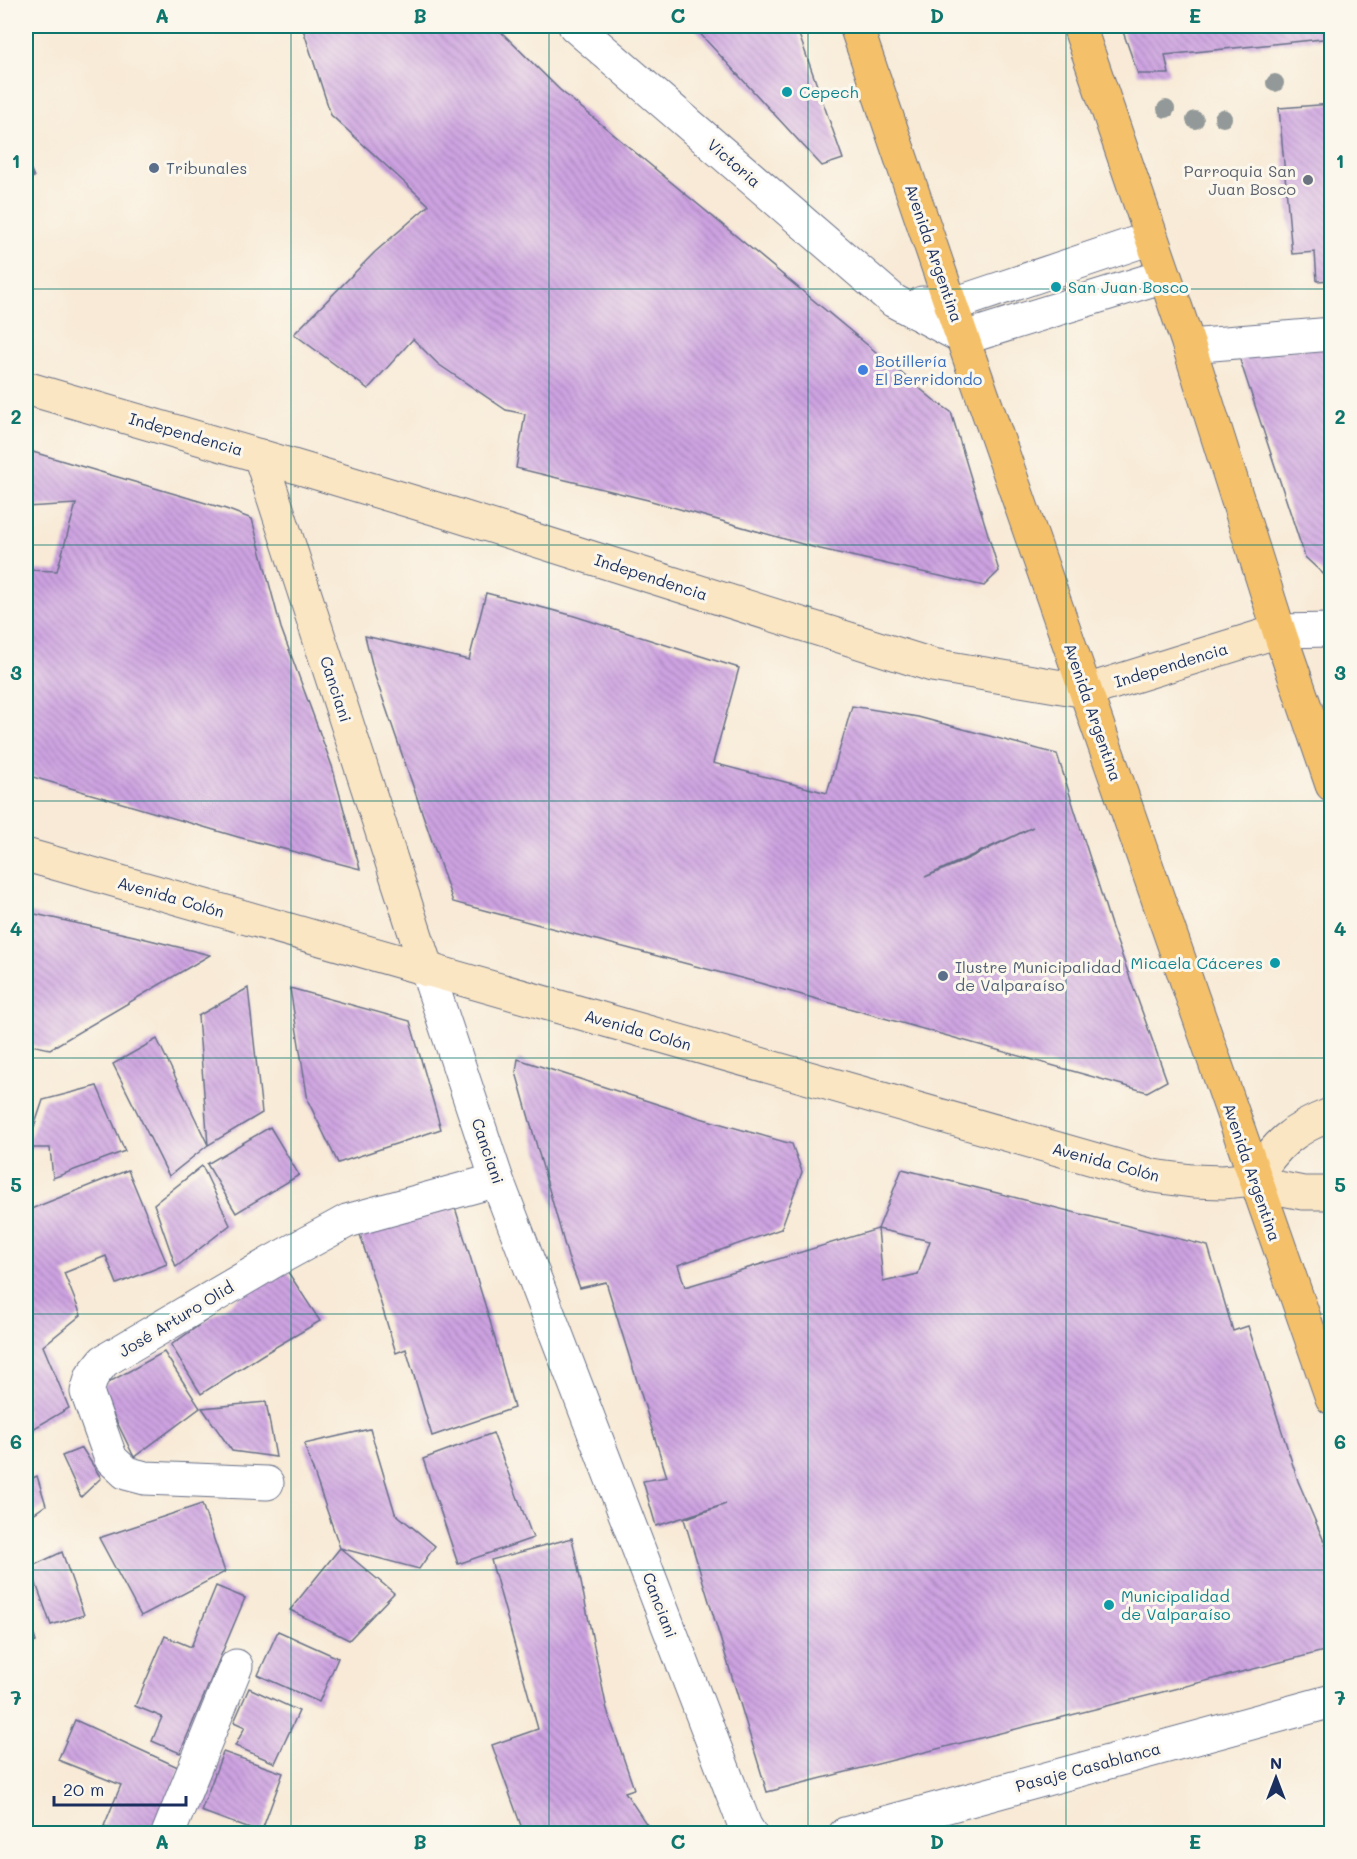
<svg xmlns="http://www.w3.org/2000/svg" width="1357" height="1859" font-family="Mali,sans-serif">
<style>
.building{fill:url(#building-back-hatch);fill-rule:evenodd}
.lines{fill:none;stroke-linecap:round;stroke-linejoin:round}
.minor-casing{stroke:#687088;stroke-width:35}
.tertiary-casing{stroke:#687088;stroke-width:35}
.secondary-casing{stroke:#687088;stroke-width:35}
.primary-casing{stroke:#687088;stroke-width:35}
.minor{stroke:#fff;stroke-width:33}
.tertiary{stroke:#fff;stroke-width:33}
.secondary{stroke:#fbe6c3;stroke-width:33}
.primary{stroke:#f4c16a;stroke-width:33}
.tree{fill:#929998}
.grid{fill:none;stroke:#0f766e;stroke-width:1.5;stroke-opacity:0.55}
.culture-dot{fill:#0f9aa8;stroke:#fbf7ec;stroke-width:2}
.service-dot{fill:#5c6f8a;stroke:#fbf7ec;stroke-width:2}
.worship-dot{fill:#6b7280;stroke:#fbf7ec;stroke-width:2}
.shop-dot{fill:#3f7fe0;stroke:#fbf7ec;stroke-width:2}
.labels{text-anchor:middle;stroke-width:6;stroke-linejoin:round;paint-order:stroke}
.culture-label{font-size:16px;fill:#0d838f;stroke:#fbf7ec;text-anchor:start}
.street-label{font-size:16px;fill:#1b2f5e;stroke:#fbf7ec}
.service-label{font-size:16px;fill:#4e5e75;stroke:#fbf7ec;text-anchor:start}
.worship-label{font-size:16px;fill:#5b616d;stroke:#fbf7ec;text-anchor:end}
.shop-label{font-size:16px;fill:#366cbe;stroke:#fbf7ec;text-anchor:start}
.neatline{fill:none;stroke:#0f766e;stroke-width:2}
.grid-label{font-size:20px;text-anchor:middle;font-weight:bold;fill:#0f766e}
</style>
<defs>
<pattern id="building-back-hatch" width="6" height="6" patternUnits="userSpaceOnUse" patternTransform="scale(1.5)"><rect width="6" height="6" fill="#cea3e1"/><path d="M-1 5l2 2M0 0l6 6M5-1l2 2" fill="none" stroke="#a685ba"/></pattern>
</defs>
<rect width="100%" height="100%" fill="#fbf7ec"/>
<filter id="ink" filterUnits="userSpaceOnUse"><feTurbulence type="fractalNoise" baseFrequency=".0167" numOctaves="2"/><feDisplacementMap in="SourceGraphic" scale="12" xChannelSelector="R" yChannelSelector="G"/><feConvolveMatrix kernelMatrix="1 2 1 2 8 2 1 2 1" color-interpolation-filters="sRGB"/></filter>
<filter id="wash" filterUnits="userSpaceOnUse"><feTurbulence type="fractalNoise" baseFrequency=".008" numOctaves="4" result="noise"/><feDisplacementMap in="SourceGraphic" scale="24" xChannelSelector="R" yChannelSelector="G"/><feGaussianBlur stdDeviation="1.35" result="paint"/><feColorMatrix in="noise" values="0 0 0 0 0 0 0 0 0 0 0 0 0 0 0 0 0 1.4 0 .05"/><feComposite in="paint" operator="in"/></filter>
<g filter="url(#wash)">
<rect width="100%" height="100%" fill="#f8ead6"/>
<g id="blocks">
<!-- building -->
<g class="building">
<path d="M 302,26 L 495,26 L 560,90 L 935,401 L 951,412 L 999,571 L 984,586 L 816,548 L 648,500 L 516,468 L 525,414 L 506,410 L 438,364 L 413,339 L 368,389 L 294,334 L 375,252 L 429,205 L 331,115 Z"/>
<path d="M 693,26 L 796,26 L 843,159 L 822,166 Z"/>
<path d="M 1121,26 L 1332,26 L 1332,38 L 1165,55 L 1169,74 L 1138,74 Z"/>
<path d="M 1332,104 L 1332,280 L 1317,281 L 1315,252 L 1292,254 L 1279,108 Z"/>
<path d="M 26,159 L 34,177 L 26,181 Z"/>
<path d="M 1332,346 L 1332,582 L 1305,557 L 1238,354 Z"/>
<path d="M 26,450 L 226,509 L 252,519 L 281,628 L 332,766 L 360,869 L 238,837 L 26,775 L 26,570 L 57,571 L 76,504 L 26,507 Z"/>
<path d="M 486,593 L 571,615 L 739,668 L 713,763 L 827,793 L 852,706 L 918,717 L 1057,754 L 1111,925 L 1167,1081 L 1147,1092 L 756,982 L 453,902 L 375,676 L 365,636 L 469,660 ZM 1033,827 L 959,863 L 925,877 Z"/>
<path d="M 26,912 L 134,936 L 210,955 L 50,1049 L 26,1044 Z"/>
<path d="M 248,988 L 262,1113 L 208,1145 L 169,1176 L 113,1064 L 157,1039 L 208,1145 L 198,1016 Z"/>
<path d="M 290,988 L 410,1021 L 441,1129 L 338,1163 L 308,1101 Z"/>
<path d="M 518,1059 L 700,1118 L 792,1144 L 802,1172 L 781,1229 L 678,1265 L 685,1287 L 878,1229 L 902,1169 L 1208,1246 L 1233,1331 L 1248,1326 L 1298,1481 L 1332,1560 L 1332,1649 L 767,1792 L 684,1519 L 726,1504 L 656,1526 L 643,1481 L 667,1477 L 606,1282 L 580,1288 L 568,1257 L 516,1072 ZM 878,1229 L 930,1241 L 918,1274 L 883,1282 Z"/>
<path d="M 97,1086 L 125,1151 L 53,1178 L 50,1148 L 27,1148 L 43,1100 Z"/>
<path d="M 270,1127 L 299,1175 L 236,1213 L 207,1164 Z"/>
<path d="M 202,1166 L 230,1225 L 176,1267 L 154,1204 Z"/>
<path d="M 128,1170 L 167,1264 L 117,1284 L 106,1256 L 64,1273 L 81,1315 L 43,1346 L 69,1408 L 26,1433 L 26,1211 Z"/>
<path d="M 453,1201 L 490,1321 L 514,1408 L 432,1436 L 406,1349 L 396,1353 L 359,1231 Z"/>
<path d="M 284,1266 L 320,1321 L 262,1355 L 201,1394 L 171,1345 Z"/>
<path d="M 164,1352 L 200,1408 L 134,1457 L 100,1387 Z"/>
<path d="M 266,1402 L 276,1457 L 232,1451 L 202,1408 Z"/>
<path d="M 370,1429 L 395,1513 L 435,1546 L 419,1569 L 340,1548 L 394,1593 L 349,1640 L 290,1610 L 340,1548 L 304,1444 Z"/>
<path d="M 493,1433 L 533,1538 L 458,1564 L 423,1459 Z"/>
<path d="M 82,1448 L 101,1478 L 81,1497 L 62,1456 Z"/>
<path d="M 37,1476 L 46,1505 L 26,1519 L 26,1481 Z"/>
<path d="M 202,1504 L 225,1572 L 141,1616 L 99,1538 Z"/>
<path d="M 572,1538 L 607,1710 L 634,1789 L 625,1792 L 653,1834 L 524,1834 L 492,1745 L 538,1729 L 491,1560 Z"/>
<path d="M 62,1552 L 84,1615 L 51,1625 L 30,1567 Z"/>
<path d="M 216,1586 L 245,1598 L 180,1753 L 152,1741 L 162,1717 L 135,1706 L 165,1636 L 191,1647 Z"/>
<path d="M 26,1608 L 36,1642 L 26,1646 Z"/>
<path d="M 278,1631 L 338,1658 L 319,1702 L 258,1675 Z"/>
<path d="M 249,1688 L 299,1711 L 275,1763 L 235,1746 L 245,1727 L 234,1722 Z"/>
<path d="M 75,1720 L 180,1768 L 157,1834 L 118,1834 L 104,1826 L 121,1785 L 58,1760 Z"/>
<path d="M 223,1752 L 283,1773 L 261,1833 L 201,1811 Z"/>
</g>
</g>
</g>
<g filter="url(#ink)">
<use href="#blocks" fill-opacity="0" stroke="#687088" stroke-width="1.5"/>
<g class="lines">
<defs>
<g id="minor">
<path d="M 1189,346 L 1332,334"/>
<path d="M 1279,631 L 1332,630"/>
<path d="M 427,970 L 497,1180 L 745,1826 L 750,1834"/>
<path d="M 267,1483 L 145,1478 L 126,1473 L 111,1459 L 87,1392 L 92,1376 L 104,1361 L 272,1262 L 347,1221 L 497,1180"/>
<path d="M 168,1834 L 236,1666"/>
<path d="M 845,1834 L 1332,1701"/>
</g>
<g id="tertiary">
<path d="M 575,26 L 894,301 L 964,338 L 1164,276"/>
<path d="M 922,303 L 951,305 L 1151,238"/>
</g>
<g id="secondary">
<path d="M 26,388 L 260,456 L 440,510 L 932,665 L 1086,691 L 1279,631"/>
<path d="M 260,456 L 427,970"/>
<path d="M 26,855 L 1153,1176 L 1192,1181 L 1223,1182 L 1254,1179 L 1278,1188 L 1303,1193 L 1332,1193"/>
<path d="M 1254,1179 C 1276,1144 1293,1129 1332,1114"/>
</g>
<g id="primary">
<path d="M 856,26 L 951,305 L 1332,1398"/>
<path d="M 1079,26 L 1189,346 L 1279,631 L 1332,785"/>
</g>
</defs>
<!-- minor casing -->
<use href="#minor" class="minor-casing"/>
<!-- tertiary casing -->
<use href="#tertiary" class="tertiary-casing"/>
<!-- secondary casing -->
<use href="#secondary" class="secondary-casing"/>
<!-- primary casing -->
<use href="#primary" class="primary-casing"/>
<!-- minor -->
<use href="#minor" class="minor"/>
<!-- tertiary -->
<use href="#tertiary" class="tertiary"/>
<!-- secondary -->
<use href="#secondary" class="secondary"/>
<!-- primary -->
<use href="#primary" class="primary"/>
</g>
<!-- trees -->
<g class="tree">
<circle cx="1275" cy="83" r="9"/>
<circle cx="1166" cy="109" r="9"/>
<circle cx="1223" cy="118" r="9"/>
<circle cx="1195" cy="120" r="9"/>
</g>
</g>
<!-- grid -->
<path class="grid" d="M 291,26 L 291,1834M 549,26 L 549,1834M 808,26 L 808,1834M 1066,26 L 1066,1834M 26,289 L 1332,289M 26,545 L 1332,545M 26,801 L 1332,801M 26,1058 L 1332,1058M 26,1314 L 1332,1314M 26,1570 L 1332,1570"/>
<!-- markers -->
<g class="culture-dot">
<circle cx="787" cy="92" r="6"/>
<circle cx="1056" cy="287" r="6"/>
<circle cx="1275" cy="963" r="6"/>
<circle cx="1109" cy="1605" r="6"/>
</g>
<g class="service-dot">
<circle cx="154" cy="168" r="6"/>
<circle cx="943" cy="976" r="6"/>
</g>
<circle class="worship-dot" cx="1308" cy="180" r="6"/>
<circle class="shop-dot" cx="863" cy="370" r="6"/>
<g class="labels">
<!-- culture labels -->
<g class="culture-label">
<text x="799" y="98">Cepech</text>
<text x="1068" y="293">San Juan Bosco</text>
<text x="1263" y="969" text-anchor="end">Micaela Cáceres</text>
<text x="1121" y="1602">Municipalidad<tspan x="1121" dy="18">de Valparaíso</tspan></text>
</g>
<!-- street labels -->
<g class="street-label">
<text transform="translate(734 163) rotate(41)" y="6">Victoria</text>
<text transform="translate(934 253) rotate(71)" y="6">Avenida Argentina</text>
<text transform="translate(186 434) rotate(16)" y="6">Independencia</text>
<text transform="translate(651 577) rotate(18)" y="6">Independencia</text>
<text transform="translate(1171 665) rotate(-17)" y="6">Independencia</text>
<text transform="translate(336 689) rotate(72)" y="6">Canciani</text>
<text transform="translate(1093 712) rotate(71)" y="6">Avenida Argentina</text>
<text transform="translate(171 897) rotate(16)" y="6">Avenida Colón</text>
<text transform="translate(638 1030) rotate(16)" y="6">Avenida Colón</text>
<text transform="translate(488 1151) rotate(71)" y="6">Canciani</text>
<text transform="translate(1106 1162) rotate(15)" y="6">Avenida Colón</text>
<text transform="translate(1252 1172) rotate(71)" y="6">Avenida Argentina</text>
<text transform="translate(176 1319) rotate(-31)" y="6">José Arturo Olid</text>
<text transform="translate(660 1605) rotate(69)" y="6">Canciani</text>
<text transform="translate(1088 1767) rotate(-15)" y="6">Pasaje Casablanca</text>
</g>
<!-- service labels -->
<g class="service-label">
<text x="166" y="174">Tribunales</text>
<text x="955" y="973">Ilustre Municipalidad<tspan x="955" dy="18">de Valparaíso</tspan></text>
</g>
<!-- worship labels -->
<g class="worship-label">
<text x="1296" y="177">Parroquia San<tspan x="1296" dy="18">Juan Bosco</tspan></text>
</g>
<!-- shop labels -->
<g class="shop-label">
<text x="875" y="367">Botillería<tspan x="875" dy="18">El Berridondo</tspan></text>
</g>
</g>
<!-- margin -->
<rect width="1357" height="1859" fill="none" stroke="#fbf7ec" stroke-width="66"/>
<!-- north arrow -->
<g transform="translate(1276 1778)" stroke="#fbf7ec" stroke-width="4.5" paint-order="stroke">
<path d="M0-4.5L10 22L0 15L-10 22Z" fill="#1b2f5e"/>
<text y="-9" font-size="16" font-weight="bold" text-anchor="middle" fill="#1b2f5e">N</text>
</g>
<!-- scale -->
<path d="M54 1796v9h132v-9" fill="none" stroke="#1b2f5e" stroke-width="3"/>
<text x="63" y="1796" font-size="18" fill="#1b2f5e" stroke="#fbf7ec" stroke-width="4.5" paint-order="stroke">20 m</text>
<rect x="33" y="33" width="1291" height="1793" class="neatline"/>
<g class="grid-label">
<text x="162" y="23">A</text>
<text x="420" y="23">B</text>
<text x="678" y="23">C</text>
<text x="937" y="23">D</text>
<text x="1195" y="23">E</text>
<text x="16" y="168">1</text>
<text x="1340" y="168">1</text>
<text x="16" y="424">2</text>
<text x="1340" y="424">2</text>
<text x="16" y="680">3</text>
<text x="1340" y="680">3</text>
<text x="16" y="936">4</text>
<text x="1340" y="936">4</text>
<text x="16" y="1192">5</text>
<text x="1340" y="1192">5</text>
<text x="16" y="1449">6</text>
<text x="1340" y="1449">6</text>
<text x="16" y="1705">7</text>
<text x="1340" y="1705">7</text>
<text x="162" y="1849">A</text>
<text x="420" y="1849">B</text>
<text x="678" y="1849">C</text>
<text x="937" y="1849">D</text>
<text x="1195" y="1849">E</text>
</g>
</svg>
